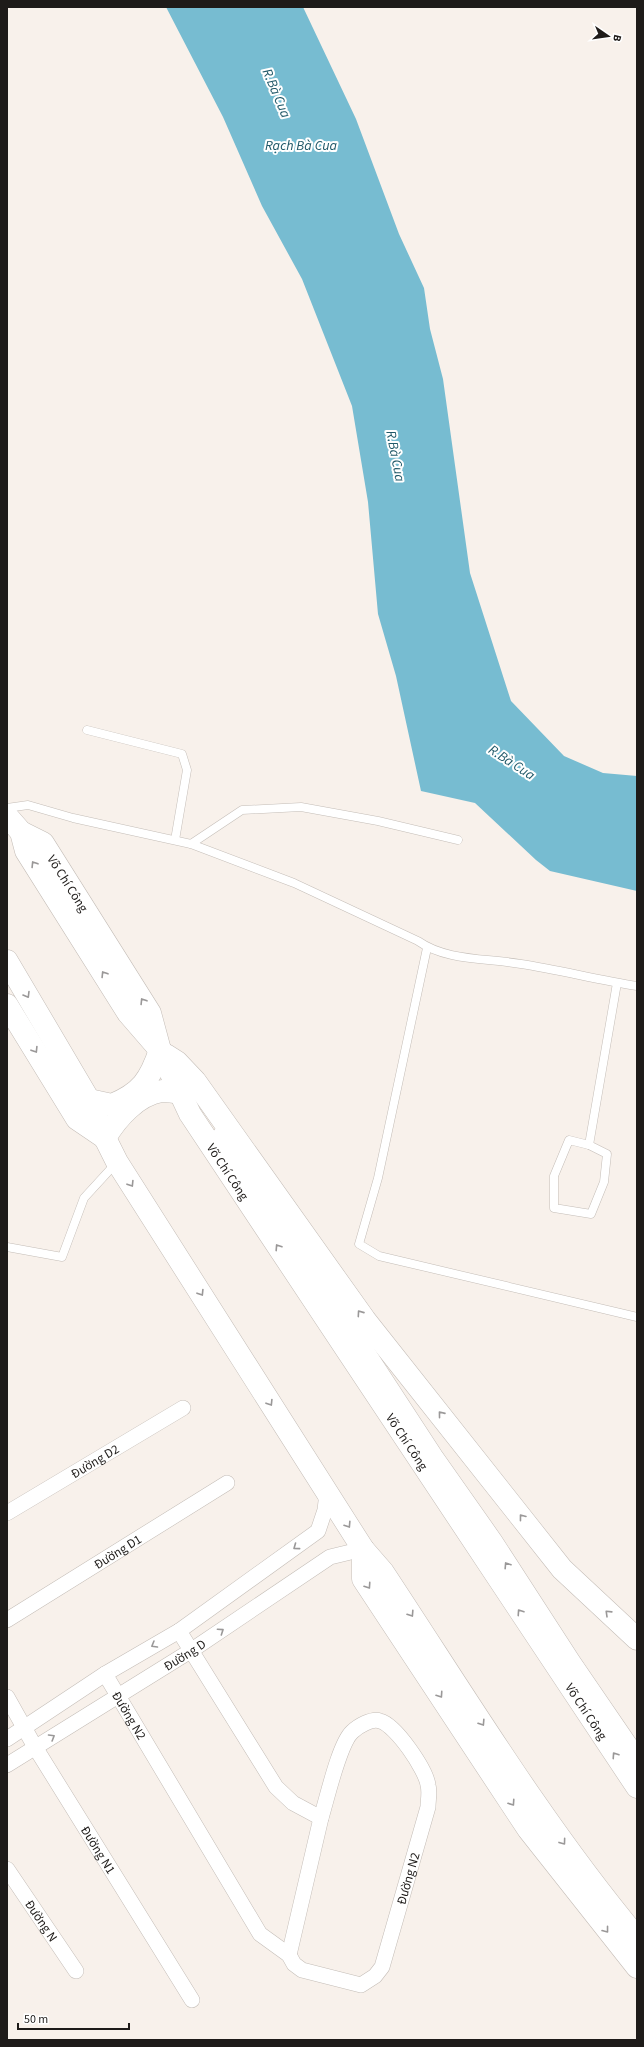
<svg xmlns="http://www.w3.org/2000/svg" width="644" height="2047" font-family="'Source Sans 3',sans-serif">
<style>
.water{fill:#77bcd1}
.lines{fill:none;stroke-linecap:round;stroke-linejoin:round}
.lane-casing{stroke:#c4bdb7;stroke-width:9}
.street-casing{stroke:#c4bdb7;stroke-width:16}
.primary-casing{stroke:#c4bdb7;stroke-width:23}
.highway-casing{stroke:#c4bdb7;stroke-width:23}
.lane{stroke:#fff;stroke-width:8}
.street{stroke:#fff;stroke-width:15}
.primary{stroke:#fff;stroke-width:22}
.highway{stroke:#fff;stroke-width:22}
.oneway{stroke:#9a9898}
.labels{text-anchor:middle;stroke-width:4;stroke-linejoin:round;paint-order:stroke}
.street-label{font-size:13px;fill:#1e1b19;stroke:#fff}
.water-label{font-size:14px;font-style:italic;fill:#215969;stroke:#fff}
</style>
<rect width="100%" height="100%" fill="#f8f1eb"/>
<!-- water -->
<path class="water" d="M 166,7 L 303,7 L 356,119 L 399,234 L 424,288 L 430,329 L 443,379 L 470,573 L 511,701 L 564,756 L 603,773 L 637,776 L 637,891 L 550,871 L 536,860 L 475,803 L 421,791 L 396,676 L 378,614 L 368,502 L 352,406 L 302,279 L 262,206 L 223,117 Z"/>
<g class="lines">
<defs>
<g id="lane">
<path d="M 87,730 L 182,754 L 187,770 L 175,840"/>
<path d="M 7,808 L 28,805 L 73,818 L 191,844 L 294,883 L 418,941 C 446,961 487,958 521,964 C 560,970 598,980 637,986"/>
<path d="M 191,844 L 242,810 L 301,807 L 378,821 L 458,840"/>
<path d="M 427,948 L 378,1178 L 359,1244 L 379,1256 L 637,1317"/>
<path d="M 569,1140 L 589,1145 L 607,1154 L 604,1182 L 591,1214 L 554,1208 L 554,1176 Z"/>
<path d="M 589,1145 L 617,983"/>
<path d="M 7,1247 L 62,1257 L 84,1198 L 117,1162"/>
</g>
<g id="street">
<path id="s1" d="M 7,1513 L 183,1408"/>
<path id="s2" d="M 7,1620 L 227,1483"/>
<path id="s3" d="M 105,1674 L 260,1934 L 289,1955 L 294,1964 L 302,1970 L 361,1985 L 375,1976 L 382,1967 L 428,1807 C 428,1800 430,1792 428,1785 C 426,1770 396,1725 380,1721 C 372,1718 358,1726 352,1732 C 339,1744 327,1799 321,1818 L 293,1803 L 276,1787 L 179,1631"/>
<path id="s4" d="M 7,1697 L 35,1747 L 192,2000"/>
<path d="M 7,1739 L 105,1674 L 179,1631 L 318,1531 L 325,1510 L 327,1493"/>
<path id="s5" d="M 7,1765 L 192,1650 L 330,1557 L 363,1549"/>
<path id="s6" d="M 7,1869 L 76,1971"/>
<path d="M 289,1955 L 321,1818"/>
</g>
<g id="primary">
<path id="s7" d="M 21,832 L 43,843 L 150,1013 L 160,1050"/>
<path d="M 7,1005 L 77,1119 L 105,1138"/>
<path d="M 223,1137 L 432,1457 L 491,1541 L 570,1663 L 637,1761"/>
<path d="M 363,1549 L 363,1579 L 528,1829 L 637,1967"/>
</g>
<g id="highway">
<path id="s8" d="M 7,816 L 21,832 L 26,851 L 128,1013 L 160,1050 L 190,1114 L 637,1787"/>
<path d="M 7,961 L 89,1100 L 105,1138 L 117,1162 L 363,1549 L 383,1572 C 465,1696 542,1824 637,1938"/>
<path d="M 166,1055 L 177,1062 L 195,1081 L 365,1320 L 562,1569 L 637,1639"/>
<path d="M 89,1100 L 112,1105 C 141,1093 150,1080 160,1050"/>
<path d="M 105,1138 C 117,1118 137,1095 162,1091 C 168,1091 175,1092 181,1093"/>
</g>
</defs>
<!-- lane casing -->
<use href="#lane" class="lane-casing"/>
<!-- street casing -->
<use href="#street" class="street-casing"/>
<!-- primary casing -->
<use href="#primary" class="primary-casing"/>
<!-- highway casing -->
<use href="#highway" class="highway-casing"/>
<!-- lane -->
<use href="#lane" class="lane"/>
<!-- street -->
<use href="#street" class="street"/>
<!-- primary -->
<use href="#primary" class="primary"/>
<!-- highway -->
<use href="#highway" class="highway"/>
</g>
<!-- one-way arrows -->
<defs><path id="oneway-chevron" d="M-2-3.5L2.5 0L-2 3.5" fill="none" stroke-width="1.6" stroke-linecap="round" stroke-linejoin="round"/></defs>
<g class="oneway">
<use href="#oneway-chevron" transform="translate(34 864) rotate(-122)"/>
<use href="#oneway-chevron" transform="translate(104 974) rotate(-122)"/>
<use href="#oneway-chevron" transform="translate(27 995) rotate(59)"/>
<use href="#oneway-chevron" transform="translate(143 1001) rotate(-122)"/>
<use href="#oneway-chevron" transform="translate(35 1050) rotate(58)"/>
<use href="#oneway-chevron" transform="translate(131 1184) rotate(58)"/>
<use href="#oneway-chevron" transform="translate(278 1247) rotate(-123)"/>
<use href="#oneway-chevron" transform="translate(201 1293) rotate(58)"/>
<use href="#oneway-chevron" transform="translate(360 1313) rotate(-125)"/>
<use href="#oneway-chevron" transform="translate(270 1403) rotate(58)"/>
<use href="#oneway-chevron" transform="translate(441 1414) rotate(-129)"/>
<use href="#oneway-chevron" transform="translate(522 1517) rotate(-128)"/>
<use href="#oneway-chevron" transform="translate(348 1525) rotate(57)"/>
<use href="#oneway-chevron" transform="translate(296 1547) rotate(144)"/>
<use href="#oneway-chevron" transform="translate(507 1565) rotate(-123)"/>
<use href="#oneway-chevron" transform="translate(368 1586) rotate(56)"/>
<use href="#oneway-chevron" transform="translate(520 1612) rotate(-124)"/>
<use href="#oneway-chevron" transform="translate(608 1613) rotate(-136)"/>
<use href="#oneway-chevron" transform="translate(411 1614) rotate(57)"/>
<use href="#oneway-chevron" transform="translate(221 1631) rotate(-34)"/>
<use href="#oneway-chevron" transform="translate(154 1645) rotate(150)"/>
<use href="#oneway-chevron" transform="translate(440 1695) rotate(56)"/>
<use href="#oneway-chevron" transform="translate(482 1723) rotate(57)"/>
<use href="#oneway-chevron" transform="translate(52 1737) rotate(-31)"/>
<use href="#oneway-chevron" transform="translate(615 1755) rotate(-124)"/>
<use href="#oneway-chevron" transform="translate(512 1803) rotate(56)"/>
<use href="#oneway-chevron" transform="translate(563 1842) rotate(54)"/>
<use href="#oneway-chevron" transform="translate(606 1930) rotate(52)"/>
</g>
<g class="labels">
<!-- street labels -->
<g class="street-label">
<text dy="5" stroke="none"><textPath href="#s7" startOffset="72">Võ Chí Công</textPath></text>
<text dy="5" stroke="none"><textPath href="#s8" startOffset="421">Võ Chí Công</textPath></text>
<text dy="5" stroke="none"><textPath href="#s8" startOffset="745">Võ Chí Công</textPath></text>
<text dy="5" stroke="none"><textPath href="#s1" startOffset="102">Đường D2</textPath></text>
<text dy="5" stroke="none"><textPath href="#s2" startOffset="130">Đường D1</textPath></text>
<text dy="5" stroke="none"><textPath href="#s5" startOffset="209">Đường D</textPath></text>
<text dy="5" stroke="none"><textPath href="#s8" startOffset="1069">Võ Chí Công</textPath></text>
<text dy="5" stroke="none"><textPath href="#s3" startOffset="48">Đường N2</textPath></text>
<text dy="5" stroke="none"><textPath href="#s4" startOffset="178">Đường N1</textPath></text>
<text dy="5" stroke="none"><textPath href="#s3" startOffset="540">Đường N2</textPath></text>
<text dy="5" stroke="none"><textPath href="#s6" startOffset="62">Đường N</textPath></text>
</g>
<!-- water labels -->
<g class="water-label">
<text transform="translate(277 93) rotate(67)" y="5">R.Bà Cua</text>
<text x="301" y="150">Rạch Bà Cua</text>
<text transform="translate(396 456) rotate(79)" y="5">R.Bà Cua</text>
<text transform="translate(512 762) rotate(33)" y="5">R.Bà Cua</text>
</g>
</g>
<!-- border -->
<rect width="644" height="2047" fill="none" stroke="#1e1b19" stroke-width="16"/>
<!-- north arrow -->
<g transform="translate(608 36) rotate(103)" stroke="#ffffff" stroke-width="3" paint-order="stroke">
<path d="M0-3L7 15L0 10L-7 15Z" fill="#1e1b19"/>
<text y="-6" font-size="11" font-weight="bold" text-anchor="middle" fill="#1e1b19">B</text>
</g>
<!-- scale -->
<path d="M18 2023v6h111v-6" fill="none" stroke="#1e1b19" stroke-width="2"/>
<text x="24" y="2023" font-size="12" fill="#1e1b19" stroke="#ffffff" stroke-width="3" paint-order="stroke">50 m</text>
</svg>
